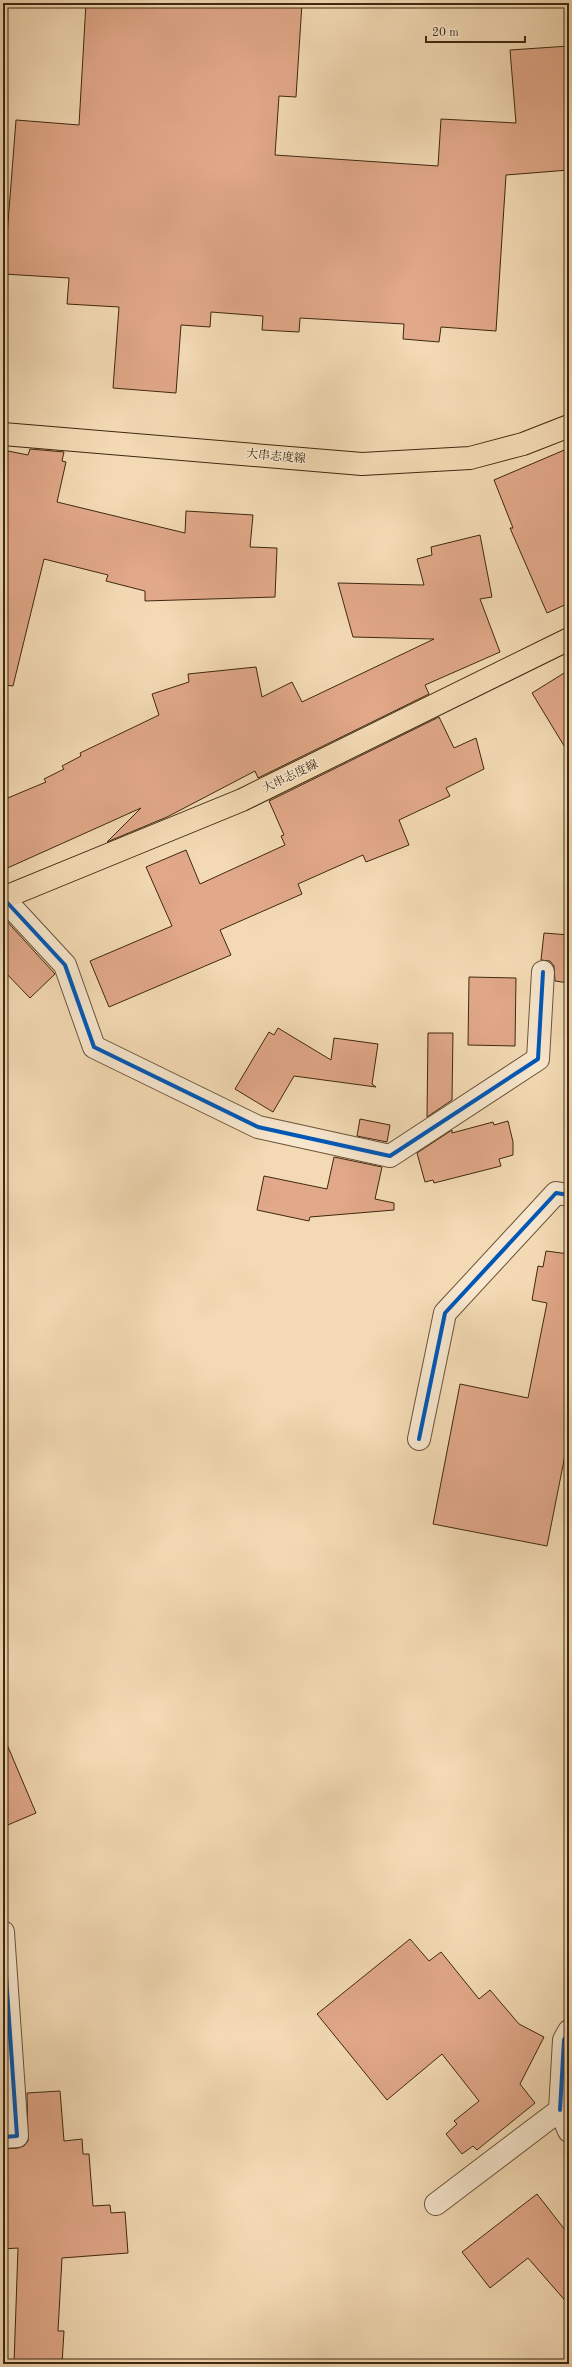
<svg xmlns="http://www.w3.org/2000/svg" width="572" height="2367" font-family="'Old Standard TT','Noto Serif JP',serif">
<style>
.building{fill:#e1a889;stroke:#3f280f}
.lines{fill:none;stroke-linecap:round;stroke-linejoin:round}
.minor-casing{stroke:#6c5438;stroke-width:24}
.major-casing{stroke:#3f280f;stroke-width:24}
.minor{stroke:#f7e7ce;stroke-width:22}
.major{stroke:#f3dab4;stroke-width:22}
.cycleway-casing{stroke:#f7e7ce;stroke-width:6}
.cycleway{stroke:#0057b8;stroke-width:4}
.labels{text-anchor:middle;stroke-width:3;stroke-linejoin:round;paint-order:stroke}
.street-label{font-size:12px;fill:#3f280f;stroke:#f7e7ce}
</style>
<rect width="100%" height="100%" fill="#f3dab4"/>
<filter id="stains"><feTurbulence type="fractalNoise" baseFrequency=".005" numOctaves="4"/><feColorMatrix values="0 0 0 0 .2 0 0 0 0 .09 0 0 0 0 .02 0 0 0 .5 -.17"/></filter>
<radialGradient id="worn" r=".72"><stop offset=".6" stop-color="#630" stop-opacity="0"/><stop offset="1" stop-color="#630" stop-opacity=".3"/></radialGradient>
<!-- building -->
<g class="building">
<path d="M 86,3 L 302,3 L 296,97 L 279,96 L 275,155 L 438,166 L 441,119 L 516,123 L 510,50 L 569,46 L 569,170 L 506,175 L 496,331 L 441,327 L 439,342 L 403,339 L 404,324 L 300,318 L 299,332 L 262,330 L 263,316 L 211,312 L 210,327 L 181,325 L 176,393 L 113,388 L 119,307 L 67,304 L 69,278 L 4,274 L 16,120 L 79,125 Z"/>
<path d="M 569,448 L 569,603 L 547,613 L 510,528 L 513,528 L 494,480 Z"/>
<path d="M 30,449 L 64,452 L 62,461 L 66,462 L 57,502 L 185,533 L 186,511 L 253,515 L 250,547 L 277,548 L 275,597 L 145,601 L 145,591 L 106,581 L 108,575 L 44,559 L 13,686 L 3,685 L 3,450 L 28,455 Z"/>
<path d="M 480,535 L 492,597 L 480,599 L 500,652 L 425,685 L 429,694 L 258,778 L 255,771 L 167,817 L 107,842 L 141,808 L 3,870 L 3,800 L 46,782 L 44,779 L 64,769 L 62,766 L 81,756 L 80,753 L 159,715 L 152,694 L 189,682 L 188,674 L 256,667 L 262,697 L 292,682 L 302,702 L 434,639 L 353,637 L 338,583 L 424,585 L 417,559 L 432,555 L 431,547 Z"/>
<path d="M 569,670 L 569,754 L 532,693 Z"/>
<path d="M 439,717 L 454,748 L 476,738 L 484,769 L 446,788 L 450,796 L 399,820 L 409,845 L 366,862 L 363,855 L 298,884 L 302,894 L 220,930 L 231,955 L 109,1007 L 90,961 L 172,926 L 146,867 L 186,850 L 200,884 L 285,845 L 281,836 L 284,835 L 269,801 Z"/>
<path d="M 3,917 L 55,974 L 30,998 L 3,970 Z"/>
<path d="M 544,933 L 569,935 L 569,983 L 555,981 L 554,966 L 550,961 L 541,960 Z"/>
<path d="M 469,977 L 516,978 L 515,1046 L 468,1045 Z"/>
<path d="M 278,1028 L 331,1060 L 334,1038 L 378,1044 L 372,1084 L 376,1087 L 294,1076 L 273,1112 L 235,1089 L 269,1032 L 274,1035 Z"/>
<path d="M 428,1033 L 453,1033 L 452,1100 L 427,1117 Z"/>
<path d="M 360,1119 L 390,1125 L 387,1142 L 357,1136 Z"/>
<path d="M 508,1121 L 513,1142 L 513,1155 L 499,1159 L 501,1166 L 434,1183 L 433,1180 L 425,1182 L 417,1153 L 452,1130 L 452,1133 L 493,1122 L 494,1125 Z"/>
<path d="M 334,1157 L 382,1167 L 375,1199 L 394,1203 L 394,1210 L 310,1217 L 309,1221 L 257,1210 L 264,1176 L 327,1189 Z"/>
<path d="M 546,1251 L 569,1254 L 569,1435 L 547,1546 L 433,1524 L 460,1384 L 528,1398 L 547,1303 L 532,1300 L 538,1266 L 543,1267 Z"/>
<path d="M 3,1735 L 36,1813 L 3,1827 Z"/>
<path d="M 410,1939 L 429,1961 L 441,1952 L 479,1999 L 490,1990 L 519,2024 L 544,2037 L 520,2084 L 535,2103 L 477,2150 L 473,2146 L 462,2154 L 446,2134 L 457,2124 L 454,2121 L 479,2101 L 442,2054 L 387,2100 L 317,2014 Z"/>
<path d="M 60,2091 L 64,2141 L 82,2139 L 83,2154 L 89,2154 L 93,2206 L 110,2205 L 111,2213 L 125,2212 L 128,2253 L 62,2258 L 58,2331 L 64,2331 L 62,2364 L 14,2364 L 18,2248 L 3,2249 L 3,2149 L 18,2148 L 24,2146 L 28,2141 L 27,2093 Z"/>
<path d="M 537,2194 L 569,2235 L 569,2305 L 528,2258 L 490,2288 L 462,2252 Z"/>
</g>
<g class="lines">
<defs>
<g id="minor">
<path d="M 3,898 L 65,965 L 94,1047 L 258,1127 L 390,1156 L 538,1059 L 543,972"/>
<path d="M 419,1439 L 445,1313 L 556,1193 L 569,1195"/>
<path d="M 3,1932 L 17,2136 L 3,2137"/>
<path d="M 569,2098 L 560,2110 L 569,2131"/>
<path d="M 436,2204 L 560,2110 L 564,2040 L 569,2031"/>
</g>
<g id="major">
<path d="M 3,434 L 362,464 L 470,458 L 523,444 L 569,426"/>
<path d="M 3,898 L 242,800 L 569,639"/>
</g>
</defs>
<!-- minor casing -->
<use href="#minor" class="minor-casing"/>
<!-- major casing -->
<use href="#major" class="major-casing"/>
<!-- minor -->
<use href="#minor" class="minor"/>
<!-- major -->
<use href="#major" class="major"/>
<defs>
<g id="cycleway">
<path d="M 3,898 L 65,965 L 94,1047 L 258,1127 L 390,1156 L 538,1059 L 543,972"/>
<path d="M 419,1439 L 445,1313 L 556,1193 L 569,1195"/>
<path d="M 3,1932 L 17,2136 L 3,2137"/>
<path d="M 560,2110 L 564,2040 L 569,2031"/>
</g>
</defs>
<!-- cycleway casing -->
<use href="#cycleway" class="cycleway-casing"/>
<!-- cycleway -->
<use href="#cycleway" class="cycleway"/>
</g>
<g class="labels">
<!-- street labels -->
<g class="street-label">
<text transform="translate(276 456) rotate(5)" y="4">大串志度線</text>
<text transform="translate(290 776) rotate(-26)" y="4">大串志度線</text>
</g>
</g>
<!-- margin -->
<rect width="572" height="2367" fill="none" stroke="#f3dab4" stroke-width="16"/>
<rect x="4" y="4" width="564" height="2359" fill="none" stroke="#3f280f" stroke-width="2"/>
<rect x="8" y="8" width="556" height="2351" fill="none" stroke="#3f280f"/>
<!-- scale -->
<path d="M426 36v6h99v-6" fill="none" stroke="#3f280f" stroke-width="2"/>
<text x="432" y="36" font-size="12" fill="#3f280f" stroke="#f7e7ce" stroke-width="3" paint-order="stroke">20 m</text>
<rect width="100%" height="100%" filter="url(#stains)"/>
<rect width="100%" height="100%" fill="url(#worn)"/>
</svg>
